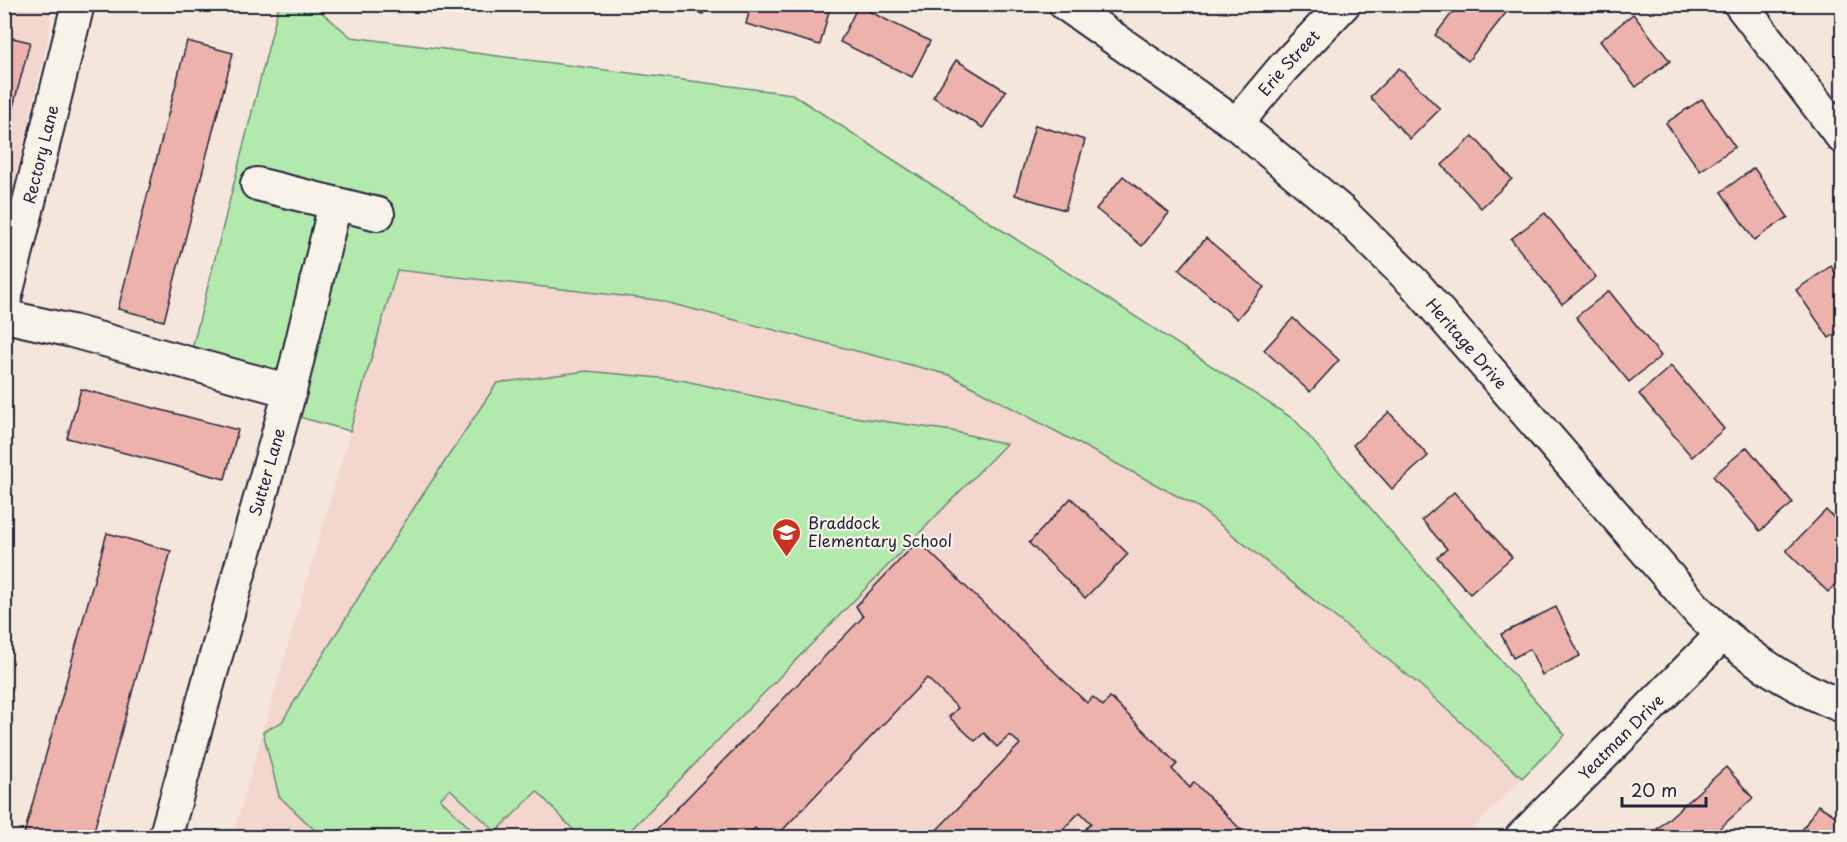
<svg xmlns="http://www.w3.org/2000/svg" width="1847" height="842" font-family="'Playpen Sans',sans-serif">
<style>
.built{fill:#f3d6cd}
.green{fill:#b2eaae;stroke:#6a8674;stroke-width:1.5}
.building{fill:#edb2ab;stroke:#22223b;stroke-width:1.5}
.lines{fill:none;stroke-linecap:round;stroke-linejoin:round}
.minor-casing{stroke:#22223b;stroke-width:36}
.minor{stroke:#f7f3e8;stroke-width:32}
.labels{text-anchor:middle;stroke-width:4.5;stroke-linejoin:round;paint-order:stroke}
.street-label{font-size:16px;fill:#22223b;stroke:#f7f3e8}
.poi-label{font-size:16px;fill:#22223b;stroke:#f7f3e8;text-anchor:start}
</style>
<rect width="100%" height="100%" fill="#f5e6dc"/>
<filter id="ink" filterUnits="userSpaceOnUse"><feTurbulence type="fractalNoise" baseFrequency=".0167" numOctaves="2"/><feDisplacementMap in="SourceGraphic" scale="12" xChannelSelector="R" yChannelSelector="G"/><feConvolveMatrix kernelMatrix="1 2 1 2 8 2 1 2 1" color-interpolation-filters="sRGB"/></filter>
<g filter="url(#ink)">
<!-- built -->
<g class="built">
<path d="M 5,5 L 50,5 L 50,28 L 5,226 Z"/>
<path d="M 397,270 L 657,300 L 950,375 L 1198,507 L 1421,686 L 1522,778 L 1464,838 L 232,838 Z"/>
</g>
<!-- green -->
<g class="green">
<path d="M 279,5 L 313,5 L 351,37 L 792,94 L 1295,420 L 1565,735 L 1522,778 L 1421,686 L 1198,507 L 950,375 L 657,300 L 397,270 L 350,431 L 299,417 L 190,357 Z"/>
<path d="M 587,371 L 681,380 L 840,415 L 952,431 L 1006,444 L 624,837 L 580,837 L 537,791 L 496,832 L 450,789 L 440,799 L 479,837 L 322,837 L 279,796 L 263,732 L 282,722 L 408,517 L 497,383 Z"/>
</g>
<!-- building -->
<g class="building">
<path d="M 662,4 L 705,4 L 703,14 Z"/>
<path d="M 751,4 L 831,4 L 820,45 L 746,24 Z"/>
<path d="M 1459,4 L 1513,4 L 1468,61 L 1435,35 Z"/>
<path d="M 858,6 L 930,41 L 912,77 L 840,42 Z"/>
<path d="M 1633,14 L 1670,61 L 1636,87 L 1600,41 Z"/>
<path d="M 4,36 L 30,42 L 10,119 L 4,118 Z"/>
<path d="M 187,41 L 233,53 L 164,321 L 118,309 Z"/>
<path d="M 956,60 L 1006,91 L 983,128 L 933,97 Z"/>
<path d="M 1399,68 L 1440,109 L 1410,139 L 1370,97 Z"/>
<path d="M 1702,99 L 1735,147 L 1700,171 L 1666,123 Z"/>
<path d="M 1035,125 L 1085,140 L 1065,210 L 1015,195 Z"/>
<path d="M 1473,136 L 1512,179 L 1481,208 L 1442,165 Z"/>
<path d="M 1754,168 L 1788,217 L 1754,240 L 1721,192 Z"/>
<path d="M 1123,176 L 1169,213 L 1142,246 L 1096,209 Z"/>
<path d="M 1545,213 L 1596,277 L 1562,304 L 1511,239 Z"/>
<path d="M 1206,238 L 1264,287 L 1237,319 L 1179,270 Z"/>
<path d="M 1831,266 L 1842,283 L 1842,329 L 1829,338 L 1796,290 Z"/>
<path d="M 1609,291 L 1661,356 L 1629,382 L 1576,317 Z"/>
<path d="M 1293,318 L 1339,360 L 1310,392 L 1264,350 Z"/>
<path d="M 1671,366 L 1724,429 L 1692,457 L 1639,394 Z"/>
<path d="M 81,389 L 238,430 L 225,479 L 67,438 Z"/>
<path d="M 1389,412 L 1428,456 L 1392,489 L 1353,445 Z"/>
<path d="M 1747,447 L 1793,503 L 1760,531 L 1713,476 Z"/>
<path d="M 1454,492 L 1512,557 L 1470,594 L 1437,557 L 1447,549 L 1422,520 Z"/>
<path d="M 1071,498 L 1128,554 L 1085,598 L 1029,543 Z"/>
<path d="M 1826,510 L 1842,526 L 1842,534 L 1837,540 L 1842,545 L 1842,577 L 1828,592 L 1786,551 Z"/>
<path d="M 107,533 L 171,551 L 92,838 L 23,838 Z"/>
<path d="M 918,541 L 1087,703 L 1093,697 L 1103,706 L 1110,697 L 1177,764 L 1172,769 L 1190,788 L 1194,782 L 1249,838 L 1084,838 L 1084,831 L 1091,823 L 1080,812 L 1054,838 L 929,838 L 1020,744 L 1010,735 L 997,747 L 984,733 L 975,741 L 949,717 L 958,708 L 927,678 L 775,838 L 766,838 L 755,828 L 746,838 L 648,838 L 863,617 L 856,606 Z"/>
<path d="M 1556,607 L 1580,656 L 1542,675 L 1530,649 L 1513,658 L 1501,634 Z"/>
<path d="M 1726,767 L 1753,798 L 1709,838 L 1665,838 L 1657,829 Z"/>
<path d="M 1818,805 L 1842,820 L 1842,838 L 1797,838 Z"/>
</g>
<g class="lines">
<defs>
<g id="minor">
<path id="s1" d="M 1065,4 L 1236,124 L 1341,211 L 1414,283 L 1699,612 C 1741,653 1788,685 1842,706"/>
<path d="M 1740,4 L 1842,137"/>
<path id="s2" d="M 1236,124 L 1283,68 L 1344,4"/>
<path d="M 257,184 L 378,214"/>
<path id="s3" d="M 4,303 L 78,4"/>
<path d="M 4,316 L 72,331 L 290,391 L 165,838"/>
<path d="M 290,391 L 335,204"/>
<path id="s4" d="M 1521,838 L 1722,635"/>
</g>
</defs>
<!-- minor casing -->
<use href="#minor" class="minor-casing"/>
<!-- minor -->
<use href="#minor" class="minor"/>
</g>
</g>
<!-- icons -->
<defs>
<symbol id="school-pin" viewBox="-11 -11 22 30"><path d="M0 17L-7.5 6A9.5 9.5 0 1 1 7.5 6Z" fill="#c8321e" stroke="#f7f3e8"/><path d="M0-5L7-2L0 1L-7-2ZM-4 1L0 2.5L4 1V4Q0 6-4 4Z" fill="#fff"/></symbol>
</defs>
<g fill-rule="evenodd">
<use href="#school-pin" x="770" y="516" width="33" height="45"/>
</g>
<g class="labels">
<!-- street labels -->
<g class="street-label">
<text dy="6" stroke="none"><textPath href="#s2" startOffset="81">Erie Street</textPath></text>
<text dy="6" stroke="none"><textPath href="#s3" startOffset="153">Rectory Lane</textPath></text>
<text dy="6" stroke="none"><textPath href="#s1" startOffset="528">Heritage Drive</textPath></text>
<text transform="translate(267 472) rotate(-74)" y="6">Sutter Lane</text>
<text dy="6" stroke="none"><textPath href="#s4" startOffset="142">Yeatman Drive</textPath></text>
</g>
<!-- poi labels -->
<g class="poi-label">
<text x="808" y="529">Braddock<tspan x="808" dy="18">Elementary School</tspan></text>
</g>
</g>
<!-- margin -->
<rect width="1847" height="842" fill="none" stroke="#f7f3e8" stroke-width="24"/>
<rect x="12" y="12" width="1823" height="818" fill="none" stroke="#22223b" stroke-width="2" filter="url(#ink)"/>
<!-- scale -->
<path d="M1622 797v9h84v-9" fill="none" stroke="#22223b" stroke-width="3"/>
<text x="1631" y="797" font-size="18" fill="#22223b" stroke="#f7f3e8" stroke-width="4.5" paint-order="stroke">20 m</text>
</svg>
